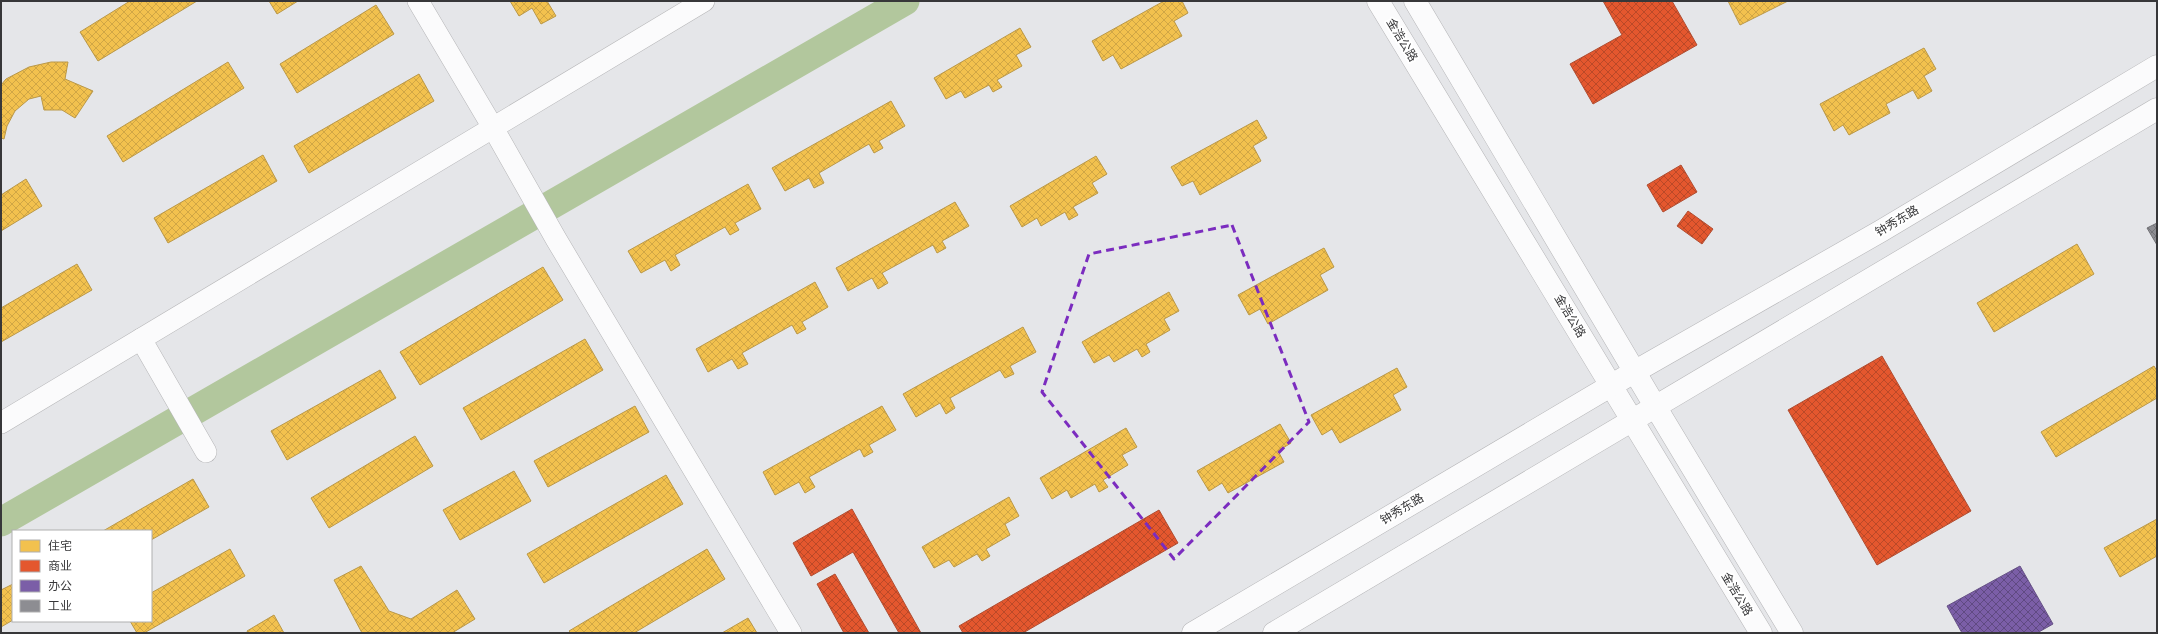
<svg xmlns="http://www.w3.org/2000/svg" width="2158" height="634" font-family="'Exo 2','Noto Sans SC',sans-serif">
<style>
.homes{fill:url(#homes-cross-hatch);stroke:#ba9848}
.shops{fill:url(#shops-cross-hatch);stroke:#b04d31}
.offices{fill:url(#offices-cross-hatch);stroke:#675286}
.industry{fill:url(#industry-cross-hatch);stroke:#737377}
.lines{fill:none;stroke-linecap:round;stroke-linejoin:round}
.river{stroke:#b2c79d;stroke-width:29}
.minor-casing{stroke:#b5b5b7;stroke-width:22}
.major-casing{stroke:#b5b5b7;stroke-width:23}
.minor{stroke:#fbfbfc;stroke-width:21}
.major{stroke:#fbfbfc;stroke-width:22}
.marked{fill:none;stroke:#7b2cbf;stroke-width:3;stroke-dasharray:8 5;stroke-linejoin:round}
.labels{text-anchor:middle;stroke-width:4;stroke-linejoin:round;paint-order:stroke}
.street-label{font-size:12px;fill:#373739;stroke:#fff}
</style>
<defs>
<pattern id="homes-cross-hatch" width="8" height="8" patternUnits="userSpaceOnUse"><rect width="8" height="8" fill="#f2c14e"/><path d="M0 0l8 8M0 8l8-8" fill="none" stroke="#d0a645"/></pattern>
<pattern id="shops-cross-hatch" width="8" height="8" patternUnits="userSpaceOnUse"><rect width="8" height="8" fill="#e4572e"/><path d="M0 0l8 8M0 8l8-8" fill="none" stroke="#ba4928"/></pattern>
<pattern id="offices-cross-hatch" width="8" height="8" patternUnits="userSpaceOnUse"><rect width="8" height="8" fill="#7b5ea7"/><path d="M0 0l8 8M0 8l8-8" fill="none" stroke="#604a82"/></pattern>
<pattern id="industry-cross-hatch" width="8" height="8" patternUnits="userSpaceOnUse"><rect width="8" height="8" fill="#8d8d92"/><path d="M0 0l8 8M0 8l8-8" fill="none" stroke="#747478"/></pattern>
</defs>
<rect width="100%" height="100%" fill="#e5e6e9"/>
<!-- homes -->
<g class="homes">
<path d="M 130,1 L 197,1 L 98,61 L 80,32 Z"/>
<path d="M 269,1 L 298,1 L 277,14 Z"/>
<path d="M 510,1 L 547,1 L 556,16 L 541,24 L 532,8 L 519,16 Z"/>
<path d="M 1164,1 L 1182,1 L 1188,13 L 1174,21 L 1182,36 L 1121,69 L 1113,55 L 1103,61 L 1092,41 Z"/>
<path d="M 1728,1 L 1788,1 L 1740,25 Z"/>
<path d="M 376,5 L 394,34 L 297,93 L 280,64 Z"/>
<path d="M 1020,28 L 1031,47 L 1016,55 L 1022,66 L 997,80 L 1002,87 L 993,92 L 989,85 L 965,98 L 961,91 L 946,99 L 934,78 Z"/>
<path d="M 1924,48 L 1936,69 L 1924,76 L 1932,91 L 1918,99 L 1913,90 L 1886,104 L 1890,113 L 1849,135 L 1843,125 L 1834,131 L 1820,104 Z"/>
<path d="M 51,62 L 68,62 L 65,79 L 93,91 L 75,118 L 62,110 L 44,110 L 41,96 L 29,99 L 15,111 L 7,126 L 4,139 L 1,138 L 1,85 L 6,79 L 29,67 Z"/>
<path d="M 228,62 L 244,88 L 123,162 L 107,136 Z"/>
<path d="M 419,74 L 434,101 L 309,173 L 294,146 Z"/>
<path d="M 891,101 L 905,126 L 879,141 L 883,148 L 874,153 L 869,144 L 819,173 L 824,183 L 814,188 L 809,178 L 785,191 L 772,168 Z"/>
<path d="M 1257,120 L 1267,138 L 1253,146 L 1261,161 L 1200,195 L 1193,181 L 1182,186 L 1171,167 Z"/>
<path d="M 263,155 L 277,181 L 168,243 L 154,218 Z"/>
<path d="M 1096,156 L 1107,174 L 1092,183 L 1098,193 L 1073,207 L 1078,215 L 1069,220 L 1065,212 L 1041,226 L 1037,218 L 1022,227 L 1010,206 Z"/>
<path d="M 26,179 L 42,206 L 1,231 L 1,195 Z"/>
<path d="M 748,184 L 761,209 L 735,223 L 739,230 L 730,235 L 725,227 L 675,255 L 680,265 L 671,271 L 665,260 L 641,273 L 628,251 Z"/>
<path d="M 955,202 L 969,226 L 942,241 L 946,248 L 937,253 L 933,245 L 882,273 L 888,283 L 878,289 L 872,278 L 848,291 L 836,268 Z"/>
<path d="M 2077,244 L 2094,274 L 1994,332 L 1977,303 Z"/>
<path d="M 1324,248 L 1334,267 L 1320,275 L 1328,290 L 1268,324 L 1260,309 L 1249,315 L 1238,295 Z"/>
<path d="M 77,264 L 92,290 L 1,342 L 1,308 Z"/>
<path d="M 543,267 L 563,300 L 420,385 L 400,352 Z"/>
<path d="M 815,282 L 828,307 L 802,322 L 806,329 L 797,334 L 792,325 L 742,353 L 748,364 L 738,369 L 732,359 L 708,372 L 696,349 Z"/>
<path d="M 1169,292 L 1179,311 L 1164,319 L 1170,330 L 1146,344 L 1150,352 L 1142,357 L 1137,349 L 1114,362 L 1109,355 L 1094,363 L 1082,342 Z"/>
<path d="M 1023,327 L 1036,352 L 1010,366 L 1014,374 L 1005,378 L 1000,370 L 950,398 L 955,408 L 946,414 L 940,403 L 916,417 L 903,394 Z"/>
<path d="M 585,339 L 603,370 L 481,440 L 463,408 Z"/>
<path d="M 2154,366 L 2157,371 L 2157,398 L 2056,457 L 2041,432 Z"/>
<path d="M 1397,368 L 1407,387 L 1393,395 L 1401,410 L 1340,443 L 1332,429 L 1322,435 L 1311,415 Z"/>
<path d="M 380,370 L 396,398 L 287,460 L 271,431 Z"/>
<path d="M 635,406 L 649,432 L 548,487 L 534,461 Z"/>
<path d="M 882,406 L 896,430 L 869,445 L 873,452 L 864,457 L 860,449 L 809,477 L 815,487 L 805,493 L 799,482 L 775,495 L 763,472 Z"/>
<path d="M 1280,424 L 1291,443 L 1278,451 L 1284,462 L 1228,493 L 1222,483 L 1209,491 L 1197,471 Z"/>
<path d="M 1126,428 L 1137,447 L 1122,455 L 1128,465 L 1103,480 L 1108,487 L 1099,492 L 1095,484 L 1071,498 L 1067,490 L 1052,499 L 1040,478 Z"/>
<path d="M 415,436 L 433,466 L 329,528 L 311,498 Z"/>
<path d="M 514,471 L 531,501 L 460,540 L 443,510 Z"/>
<path d="M 666,475 L 683,504 L 544,583 L 527,554 Z"/>
<path d="M 193,479 L 209,507 L 151,540 L 151,531 L 103,531 Z"/>
<path d="M 1009,497 L 1019,516 L 1005,524 L 1010,535 L 986,549 L 990,556 L 982,561 L 977,554 L 954,567 L 949,560 L 934,568 L 922,547 Z"/>
<path d="M 2157,519 L 2157,556 L 2120,577 L 2104,548 Z"/>
<path d="M 230,549 L 245,576 L 144,633 L 137,633 L 130,621 L 151,621 L 151,593 Z"/>
<path d="M 707,549 L 725,579 L 634,633 L 571,633 L 569,631 Z"/>
<path d="M 361,566 L 389,611 L 411,619 L 457,590 L 475,619 L 452,633 L 362,633 L 334,580 Z"/>
<path d="M 13,584 L 13,620 L 1,627 L 1,590 Z"/>
<path d="M 274,615 L 284,633 L 248,633 L 247,631 Z"/>
<path d="M 748,618 L 757,633 L 722,633 Z"/>
</g>
<!-- shops -->
<g class="shops">
<path d="M 1603,1 L 1672,1 L 1697,45 L 1593,104 L 1570,64 L 1622,35 Z"/>
<path d="M 1681,165 L 1697,192 L 1663,212 L 1647,185 Z"/>
<path d="M 1688,211 L 1713,229 L 1702,244 L 1677,226 Z"/>
<path d="M 1882,356 L 1971,511 L 1877,565 L 1788,410 Z"/>
<path d="M 852,509 L 921,633 L 899,633 L 853,552 L 811,576 L 793,543 Z"/>
<path d="M 1159,510 L 1178,543 L 1023,633 L 963,633 L 959,626 Z"/>
<path d="M 835,574 L 869,633 L 844,633 L 817,584 Z"/>
</g>
<!-- offices -->
<path class="offices" d="M 2020,566 L 2053,624 L 2037,633 L 1962,633 L 1947,606 Z"/>
<!-- industry -->
<path class="industry" d="M 2157,223 L 2157,245 L 2147,228 Z"/>
<g class="lines">
<!-- river -->
<path class="river" d="M 1,522 L 905,1"/>
<defs>
<g id="minor">
<path d="M 418,1 L 492,126 L 556,239 L 791,633"/>
<path d="M 141,339 L 206,452"/>
<path d="M 1,423 L 704,1"/>
</g>
<g id="major">
<path d="M 1378,1 L 1761,633"/>
<path d="M 1415,1 L 1655,406 L 1792,633"/>
<path d="M 1193,633 L 1634,372 L 1881,231 L 2157,66"/>
<path d="M 1274,633 L 2157,109"/>
</g>
</defs>
<!-- minor casing -->
<use href="#minor" class="minor-casing"/>
<!-- major casing -->
<use href="#major" class="major-casing"/>
<!-- minor -->
<use href="#minor" class="minor"/>
<!-- major -->
<use href="#major" class="major"/>
</g>
<!-- marked area -->
<path class="marked" d="M 1232,225 L 1309,422 L 1174,559 L 1042,392 L 1089,254 Z"/>
<g class="labels">
<!-- street labels -->
<g class="street-label">
<text transform="translate(1402 40) rotate(59)" y="4">金浩公路</text>
<text transform="translate(1897 221) rotate(-31)" y="4">钟秀东路</text>
<text transform="translate(1570 316) rotate(59)" y="4">金浩公路</text>
<text transform="translate(1402 509) rotate(-31)" y="4">钟秀东路</text>
<text transform="translate(1737 594) rotate(59)" y="4">金浩公路</text>
</g>
</g>
<!-- border -->
<rect width="2158" height="634" fill="none" stroke="#373739" stroke-width="4"/>
<!-- legend -->
<rect x="12" y="530" width="140" height="92" fill="#ffffff" stroke="#afafb0"/>
<rect x="20" y="540" width="20" height="12" fill="#f2c14e" stroke="#afafb0"/>
<text x="48" y="550" font-size="12" fill="#373739">住宅</text>
<rect x="20" y="560" width="20" height="12" fill="#e4572e" stroke="#afafb0"/>
<text x="48" y="570" font-size="12" fill="#373739">商业</text>
<rect x="20" y="580" width="20" height="12" fill="#7b5ea7" stroke="#afafb0"/>
<text x="48" y="590" font-size="12" fill="#373739">办公</text>
<rect x="20" y="600" width="20" height="12" fill="#8d8d92" stroke="#afafb0"/>
<text x="48" y="610" font-size="12" fill="#373739">工业</text>
</svg>
